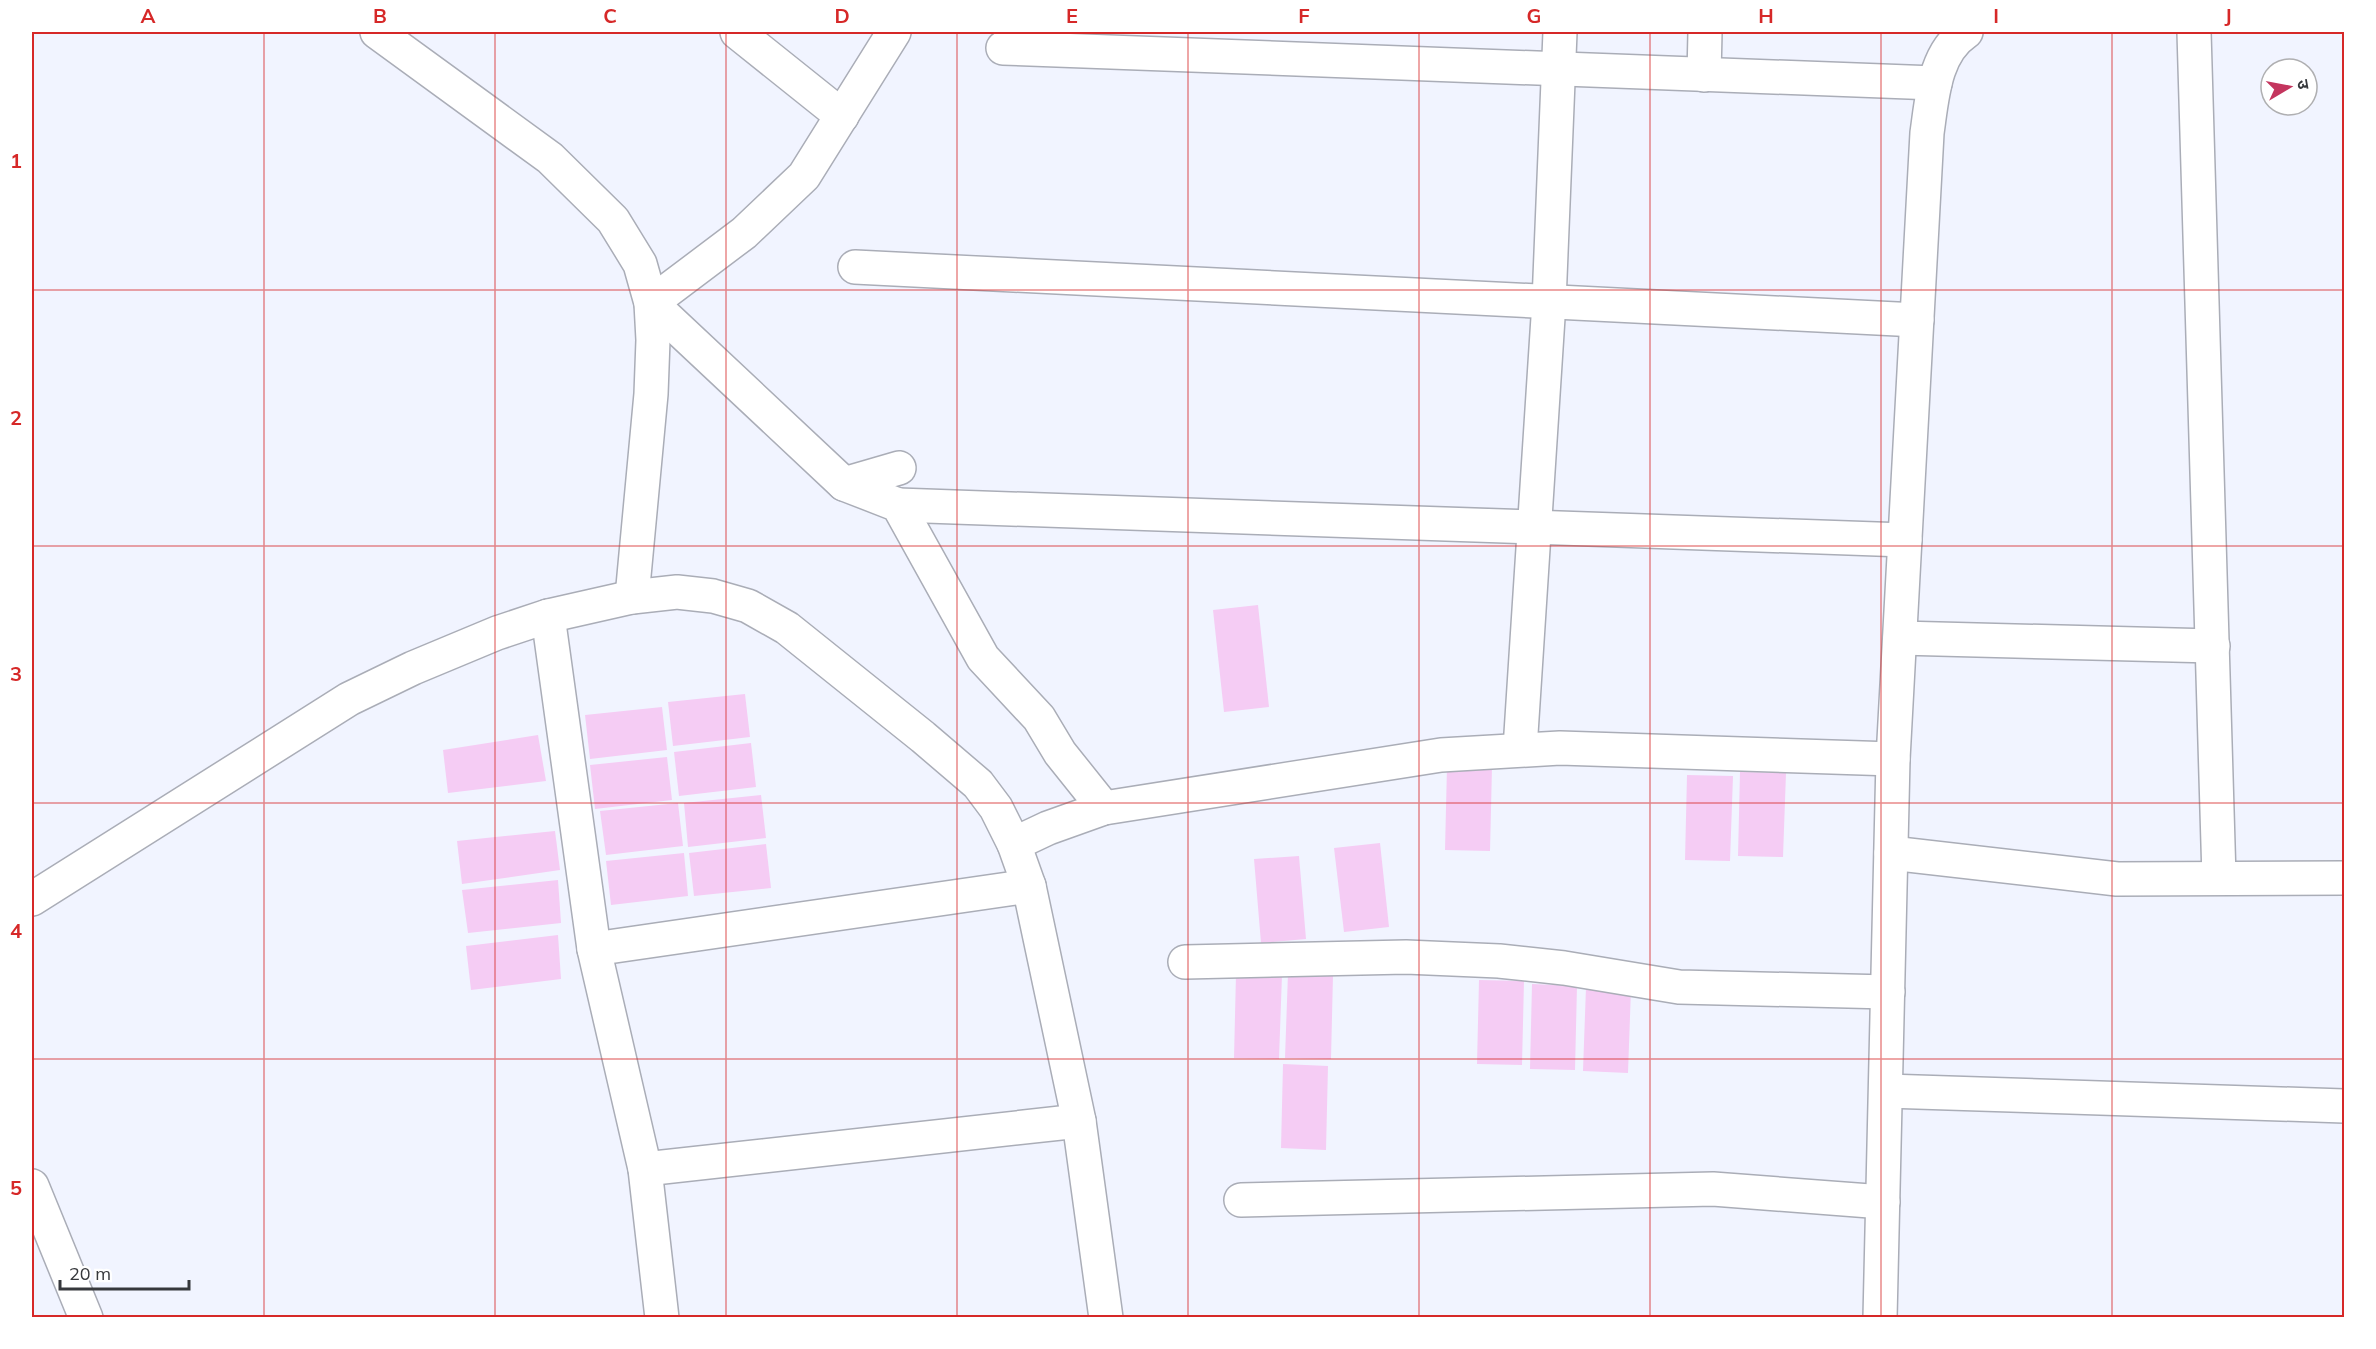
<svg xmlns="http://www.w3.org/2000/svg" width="2376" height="1349" font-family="Mulish,'Noto Sans Devanagari',sans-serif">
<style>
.building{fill:#f5ccf4}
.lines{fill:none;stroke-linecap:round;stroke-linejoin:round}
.minor-casing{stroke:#aaadb7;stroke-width:36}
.minor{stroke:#fff;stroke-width:33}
.grid{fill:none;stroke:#d62828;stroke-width:1.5;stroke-opacity:0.55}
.neatline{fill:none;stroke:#d62828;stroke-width:2}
.grid-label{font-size:20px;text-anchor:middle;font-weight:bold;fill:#d62828}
</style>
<rect width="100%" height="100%" fill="#f1f4ff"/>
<!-- building -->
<g class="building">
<path d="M 1258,605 L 1269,707 L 1224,712 L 1213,610 Z"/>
<path d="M 745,694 L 750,737 L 673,746 L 668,702 Z"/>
<path d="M 662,707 L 667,750 L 590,759 L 585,715 Z"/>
<path d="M 538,735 L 546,781 L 448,793 L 443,750 Z"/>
<path d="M 751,743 L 756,787 L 679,796 L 674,752 Z"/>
<path d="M 667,757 L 672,800 L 595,809 L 590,765 Z"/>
<path d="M 1447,766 L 1492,767 L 1490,851 L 1445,850 Z"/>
<path d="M 1740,772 L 1786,773 L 1783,857 L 1738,856 Z"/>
<path d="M 1687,775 L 1733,776 L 1730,861 L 1685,860 Z"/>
<path d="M 761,795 L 766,838 L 688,847 L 684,803 Z"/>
<path d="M 678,803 L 683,846 L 606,855 L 600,811 Z"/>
<path d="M 555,831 L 560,870 L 462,884 L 457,841 Z"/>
<path d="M 1380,843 L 1389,927 L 1344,932 L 1334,848 Z"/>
<path d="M 766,844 L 771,888 L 694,896 L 689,853 Z"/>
<path d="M 684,853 L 688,896 L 611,905 L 606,861 Z"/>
<path d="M 1299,856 L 1306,939 L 1261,943 L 1254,859 Z"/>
<path d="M 558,880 L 561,923 L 468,933 L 462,890 Z"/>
<path d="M 558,935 L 561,979 L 471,990 L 466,946 Z"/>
<path d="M 1288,973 L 1333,975 L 1331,1059 L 1285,1058 Z"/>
<path d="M 1236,974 L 1282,975 L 1279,1059 L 1234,1058 Z"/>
<path d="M 1479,980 L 1524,981 L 1522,1065 L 1477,1064 Z"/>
<path d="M 1532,984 L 1577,986 L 1575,1070 L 1530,1069 Z"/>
<path d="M 1586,987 L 1631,989 L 1628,1073 L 1583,1071 Z"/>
<path d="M 1283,1064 L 1328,1066 L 1326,1150 L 1281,1148 Z"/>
</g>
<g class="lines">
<defs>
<g id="minor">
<path d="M 377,32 L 550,158 L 613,220 L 640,264 L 651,303 L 653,340 L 651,394 L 632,597"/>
<path d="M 737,32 L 842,116"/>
<path d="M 894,32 L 804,176 L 744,233 L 651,303 L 844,484 L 898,505 L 983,658 L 1039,718 L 1060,753 L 1104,808"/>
<path d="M 2194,32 L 2219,878"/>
<path d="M 1003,48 L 1935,83"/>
<path d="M 1704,75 L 1705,32"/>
<path d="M 855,267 L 1917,320"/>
<path d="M 844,484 L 899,468"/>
<path d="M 898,505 L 1905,540"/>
<path d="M 548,616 L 594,949 L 645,1169 L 662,1318"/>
<path d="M 1900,638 L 2213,646"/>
<path d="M 1520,749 L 1549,302 L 1560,32"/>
<path d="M 1014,844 L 1048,828 L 1104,808 L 1441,755 L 1560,748 L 1893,759"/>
<path d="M 1891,853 L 2117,879 L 2344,878"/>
<path d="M 32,899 L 349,699 L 413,668 L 497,633 L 548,616 L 632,597 L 677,592 L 713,596 L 748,606 L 787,628 L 923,737 L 978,784 L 996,808 L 1014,844 L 1029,886 L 1079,1121 L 1106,1318"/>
<path d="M 594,949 L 1029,886"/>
<path d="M 1185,962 L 1406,957 L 1499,961 L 1564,968 L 1679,987 L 1888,992"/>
<path d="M 1886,1091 L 2344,1106"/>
<path d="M 645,1169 L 1079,1121"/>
<path d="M 32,1186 L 86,1318"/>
<path d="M 1241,1200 L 1713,1189 L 1883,1202"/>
<path d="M 1880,1318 L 1893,759 L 1927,133 C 1932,99 1934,53 1966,32"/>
</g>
</defs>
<!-- minor casing -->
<use href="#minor" class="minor-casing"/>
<!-- minor -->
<use href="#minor" class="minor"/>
</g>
<!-- grid -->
<path class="grid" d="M 264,32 L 264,1318M 495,32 L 495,1318M 726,32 L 726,1318M 957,32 L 957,1318M 1188,32 L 1188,1318M 1419,32 L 1419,1318M 1650,32 L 1650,1318M 1881,32 L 1881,1318M 2112,32 L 2112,1318M 32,290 L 2344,290M 32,546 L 2344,546M 32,803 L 2344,803M 32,1059 L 2344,1059"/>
<!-- border -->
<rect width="2376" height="1349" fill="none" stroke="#ffffff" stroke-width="66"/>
<!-- north arrow -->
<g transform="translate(2289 87) rotate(80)"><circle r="28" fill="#ffffff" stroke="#afafb1" stroke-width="1.5"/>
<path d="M0-4.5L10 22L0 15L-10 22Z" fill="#c4355e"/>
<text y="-9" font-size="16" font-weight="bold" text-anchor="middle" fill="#36383c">उ</text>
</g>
<!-- scale -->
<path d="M60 1280v9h129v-9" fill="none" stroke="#36383c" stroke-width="3"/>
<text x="69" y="1280" font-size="18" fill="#36383c" stroke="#ffffff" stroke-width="4.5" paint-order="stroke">20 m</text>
<rect x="33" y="33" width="2310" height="1283" class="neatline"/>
<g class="grid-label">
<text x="148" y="23">A</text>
<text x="380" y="23">B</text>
<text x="610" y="23">C</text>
<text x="842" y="23">D</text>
<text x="1072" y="23">E</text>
<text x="1304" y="23">F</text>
<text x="1534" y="23">G</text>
<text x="1766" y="23">H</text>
<text x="1996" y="23">I</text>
<text x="2228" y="23">J</text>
<text x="16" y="168">1</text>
<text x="16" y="425">2</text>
<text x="16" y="681">3</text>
<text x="16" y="938">4</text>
<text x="16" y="1195">5</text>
</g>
</svg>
